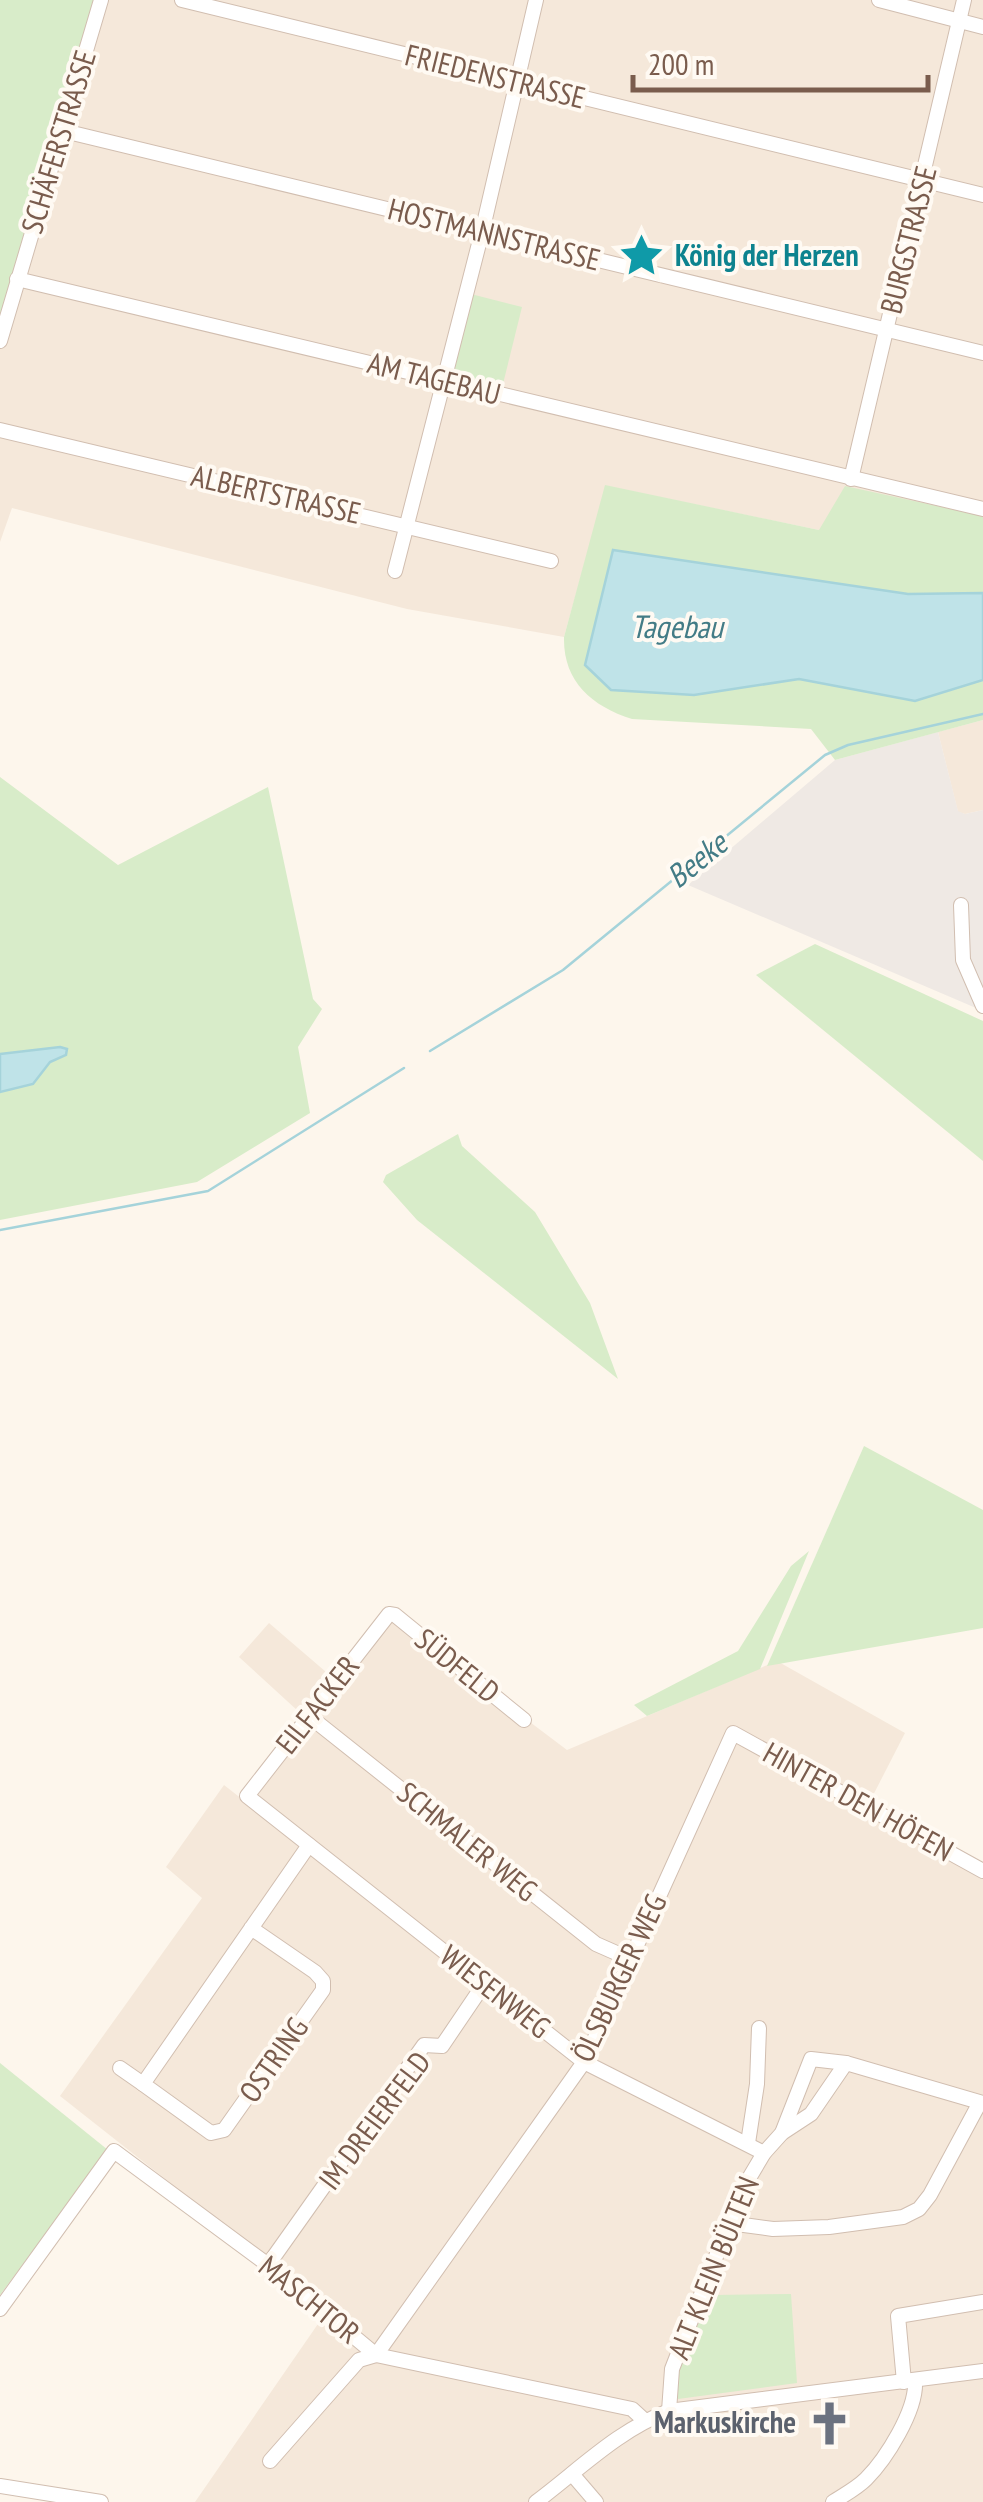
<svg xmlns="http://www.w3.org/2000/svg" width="983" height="2502" font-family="'PT Sans Narrow',sans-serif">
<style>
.residential{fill:#f5e8da}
.industrial{fill:#efe9e4}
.green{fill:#d8ecc9}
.water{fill:#bfe3e8;stroke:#a5d3da;stroke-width:2.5}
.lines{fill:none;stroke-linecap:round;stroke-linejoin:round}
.stream{stroke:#a5d3da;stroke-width:2.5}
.minor-casing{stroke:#d1beb0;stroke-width:16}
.minor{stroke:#fff;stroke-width:14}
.labels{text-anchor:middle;stroke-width:8;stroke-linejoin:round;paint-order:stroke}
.street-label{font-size:30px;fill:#7a5c4d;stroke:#fffaf3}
.culture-label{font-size:30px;font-weight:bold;fill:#0d838f;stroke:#fffaf3;text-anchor:start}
.worship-label{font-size:30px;font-weight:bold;fill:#5b616d;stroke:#fffaf3;text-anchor:end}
.water-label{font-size:32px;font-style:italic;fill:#437c86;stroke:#fffaf3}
</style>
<rect width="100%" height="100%" fill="#fdf6ec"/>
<!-- residential -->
<g class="residential">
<path d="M 97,0 L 983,0 L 983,536 L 819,530 L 606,486 L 564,637 L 407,609 L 12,508 L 0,542 L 0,326 Z"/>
<path d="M 983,720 L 983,810 L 965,814 L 958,812 L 938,732 Z"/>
<path d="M 391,1617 L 567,1750 L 777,1661 L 905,1733 L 866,1809 L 983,1873 L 983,2502 L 195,2502 L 329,2308 L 60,2096 L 202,1898 L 166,1867 L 224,1785 L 247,1803 L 310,1722 L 239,1657 L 269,1623 L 340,1684 Z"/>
</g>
<!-- industrial -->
<path class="industrial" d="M 938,732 L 958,811 L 965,814 L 983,810 L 983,1011 L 688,885 L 835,760 Z"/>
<!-- green -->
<g class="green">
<path d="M 0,0 L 97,0 L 0,326 Z"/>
<path d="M 467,293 L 522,307 L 502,388 L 447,374 Z"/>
<path d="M 605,485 L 819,530 L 845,486 L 983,516 L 983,593 L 908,594 L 613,550 L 694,695 L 799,679 L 915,701 L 983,680 L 983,720 L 835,760 L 811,729 L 632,719 C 591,706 563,681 564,637 Z"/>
<path d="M 0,777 L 118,865 L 268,787 L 313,999 L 322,1009 L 298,1047 L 310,1113 L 197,1182 L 0,1220 Z"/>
<path d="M 815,944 L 983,1021 L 983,1161 L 756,975 Z"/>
<path d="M 458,1134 L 462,1146 L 535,1212 L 590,1303 L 618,1379 L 417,1220 L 383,1182 L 386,1175 Z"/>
<path d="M 864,1446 L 983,1510 L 983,1628 L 767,1666 Z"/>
<path d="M 809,1551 L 760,1669 L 647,1716 L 634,1705 L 738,1651 L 791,1566 Z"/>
<path d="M 0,2063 L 108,2150 L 0,2295 Z"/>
<path d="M 791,2294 L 797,2383 L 678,2399 C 671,2362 698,2329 713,2295 Z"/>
</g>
<!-- water -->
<g class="water">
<path d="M 613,550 L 908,594 L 983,593 L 983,680 L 915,701 L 799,679 L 694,695 L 611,690 L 585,665 Z"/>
<path d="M 60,1047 L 67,1049 L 66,1055 L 50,1062 L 33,1084 L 0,1092 L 0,1054 Z"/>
</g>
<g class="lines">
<!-- stream -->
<g class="stream">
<path d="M 430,1051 L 563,970 L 825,755 L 848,745 L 983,714"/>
<path d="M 0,1230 L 208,1191 L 404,1068"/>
</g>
<defs>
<g id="minor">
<path d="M 182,0 L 983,195"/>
<path d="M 879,0 L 983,27"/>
<path d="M 64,131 L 983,353"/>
<path d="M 17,279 L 983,509"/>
<path d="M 0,341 L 101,0"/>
<path d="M 0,430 L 551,561"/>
<path d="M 851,479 L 964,0"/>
<path d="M 395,571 L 482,232 L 536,0"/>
<path d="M 961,905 L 963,960 L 983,1006"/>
<path d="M 309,1716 L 596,1944 L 630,1959"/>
<path d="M 524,1720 L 395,1615 L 389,1614 L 247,1796 L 584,2062 L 764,2153"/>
<path d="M 251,1928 L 315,1972 L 323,1981 L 323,1990 L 224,2130 L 211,2133 L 143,2084 L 309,1845"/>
<path d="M 120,2068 L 143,2084"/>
<path d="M 782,2133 L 811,2059 L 846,2063"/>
<path d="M 748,2143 L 757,2084 L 759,2028"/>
<path d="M 729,2223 L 773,2229 L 829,2227 L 903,2217 L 919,2209 L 930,2195 L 979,2104"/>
<path d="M 268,2265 L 424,2045 L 442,2046 L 484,1984"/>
<path d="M 0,2309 L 114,2151 L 268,2265 L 376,2355 L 632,2409 L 644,2420"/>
<path d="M 904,2382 L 898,2316 L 983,2302"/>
<path d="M 669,2411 L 672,2369 L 742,2190 L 764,2153 L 782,2133 L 811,2114 L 846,2063 L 983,2103"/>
<path d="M 270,2461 L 359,2360 L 376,2355 L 584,2062 L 733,1733 L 983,1871"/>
<path d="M 572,2474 L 596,2502"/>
<path d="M 0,2486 L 101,2502"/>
<path d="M 536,2502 C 579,2470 618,2430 669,2411 L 983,2371"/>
<path d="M 833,2502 C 844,2495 857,2488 866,2479 C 886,2459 917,2410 915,2381"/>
</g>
</defs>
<!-- minor casing -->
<use href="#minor" class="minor-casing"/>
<!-- minor -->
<use href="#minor" class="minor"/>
</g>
<!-- icons -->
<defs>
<symbol id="sight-bare" viewBox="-9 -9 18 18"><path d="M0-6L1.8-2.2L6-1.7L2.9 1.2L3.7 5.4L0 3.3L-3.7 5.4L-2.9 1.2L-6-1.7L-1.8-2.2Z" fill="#0f9aa8" stroke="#fffaf3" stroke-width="2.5" paint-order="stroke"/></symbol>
<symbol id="church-bare" viewBox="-9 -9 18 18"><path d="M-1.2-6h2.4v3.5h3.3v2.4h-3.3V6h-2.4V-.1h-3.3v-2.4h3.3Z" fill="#6b7280" stroke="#fffaf3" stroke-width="2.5" paint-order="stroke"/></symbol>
</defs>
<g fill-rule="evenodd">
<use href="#sight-bare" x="610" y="224" width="63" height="63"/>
<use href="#church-bare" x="798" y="2392" width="63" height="63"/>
</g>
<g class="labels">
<!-- street labels -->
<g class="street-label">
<text transform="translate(495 77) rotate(14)" y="10">FRIEDENSTRASSE</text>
<text transform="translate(59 142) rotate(-73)" y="10">SCHÄFERSTRASSE</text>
<text transform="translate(494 235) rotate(14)" y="10">HOSTMANNSTRASSE</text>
<text transform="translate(909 240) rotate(-76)" y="10">BURGSTRASSE</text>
<text transform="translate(434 379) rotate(14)" y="10">AM TAGEBAU</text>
<text transform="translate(276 495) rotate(13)" y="10">ALBERTSTRASSE</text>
<text transform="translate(457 1666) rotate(39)" y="10">SÜDFELD</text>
<text transform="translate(318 1705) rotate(-52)" y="10">EILFACKER</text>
<text transform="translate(858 1802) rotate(29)" y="10">HINTER DEN HÖFEN</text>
<text transform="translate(467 1842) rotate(39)" y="10">SCHMALER WEG</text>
<text transform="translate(620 1978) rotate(-65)" y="10">ÖLSBURGER WEG</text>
<text transform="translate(495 1992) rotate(38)" y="10">WIESENWEG</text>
<text transform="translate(274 2060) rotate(-55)" y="10">OSTRING</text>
<text transform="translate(375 2121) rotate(-53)" y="10">IM DREIERFELD</text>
<text transform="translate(714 2268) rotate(-68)" y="10">ALT KLEIN BÜLTEN</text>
<text transform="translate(309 2300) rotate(39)" y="10">MASCHTOR</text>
</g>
<!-- culture labels -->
<g class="culture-label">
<text x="675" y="266">König der Herzen</text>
</g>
<!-- worship labels -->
<g class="worship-label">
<text x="796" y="2433">Markuskirche</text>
</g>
<!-- water labels -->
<g class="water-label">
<text x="677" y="638">Tagebau</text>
<text transform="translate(697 860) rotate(-39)" y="11">Beeke</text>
</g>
</g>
<!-- scale -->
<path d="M633 75v15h295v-15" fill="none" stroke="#7a5c4d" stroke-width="5"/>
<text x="648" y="75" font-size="30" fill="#7a5c4d" stroke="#fffaf3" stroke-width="8" paint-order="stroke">200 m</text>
</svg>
